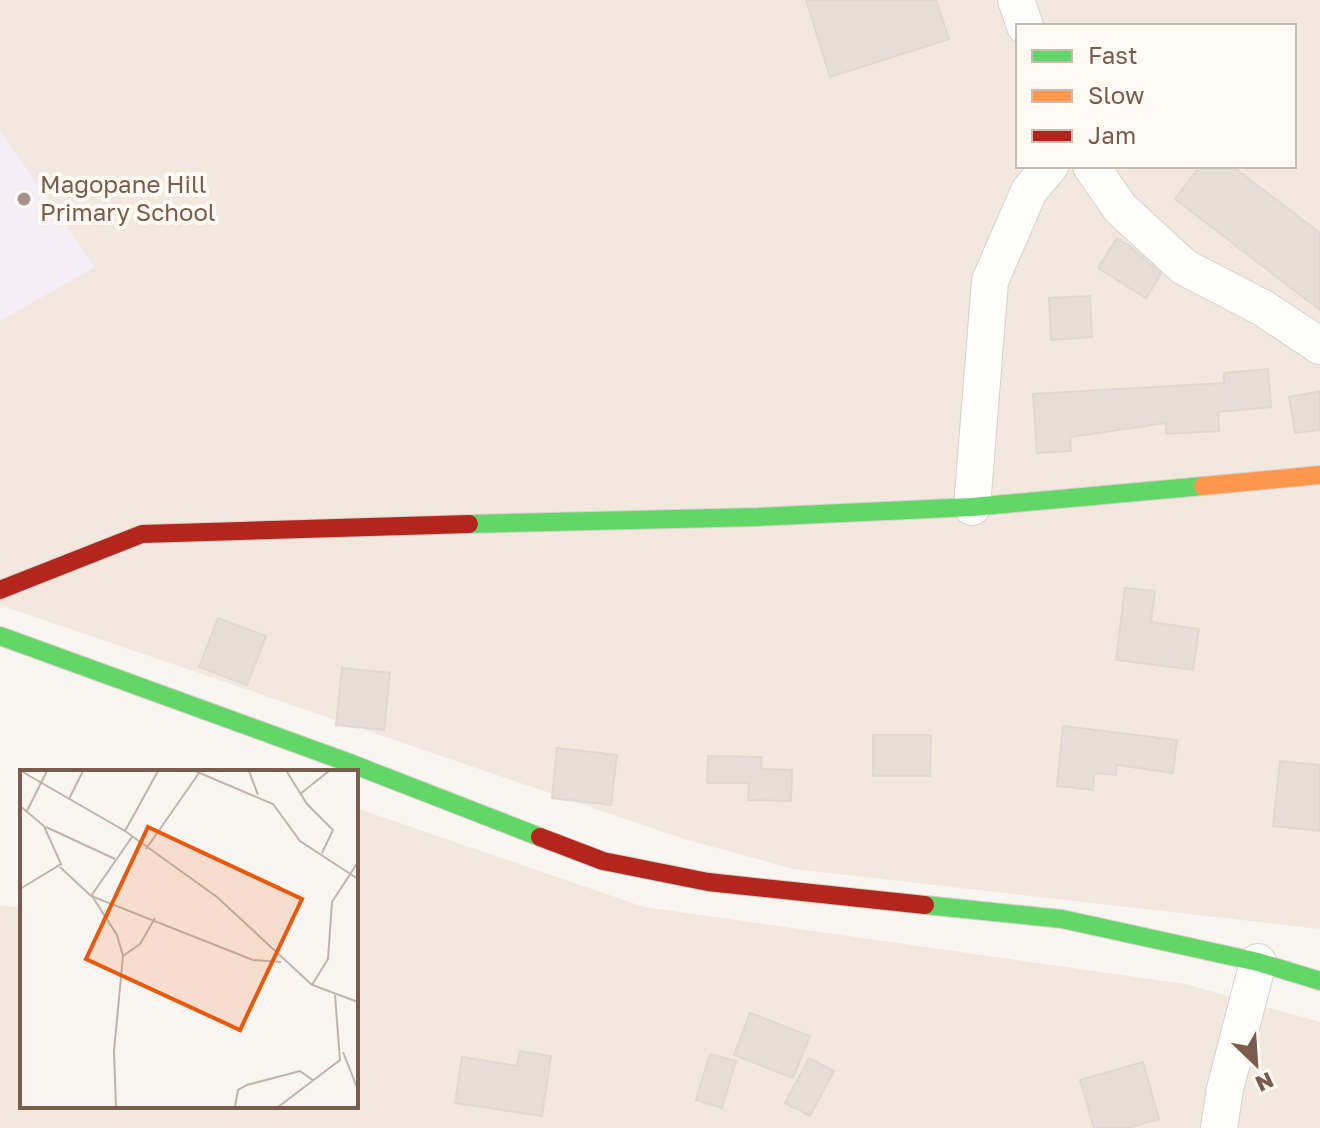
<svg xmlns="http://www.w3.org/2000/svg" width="1320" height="1128" font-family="'Golos Text',sans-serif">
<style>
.residential{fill:#f2e8de;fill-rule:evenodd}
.education{fill:#f6eef6}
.building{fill:#e6ded7;stroke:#e2d8d2;stroke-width:2}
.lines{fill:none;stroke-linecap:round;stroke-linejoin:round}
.street-casing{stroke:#d7d1cb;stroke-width:38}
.fast-casing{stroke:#d9d2cb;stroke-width:20}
.slow-casing{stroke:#d9d2cb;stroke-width:20}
.jam-casing{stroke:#d9d2cb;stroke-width:20}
.street{stroke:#fefefd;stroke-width:36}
.fast{stroke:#63d668;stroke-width:18}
.slow{stroke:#ff974d;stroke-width:18}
.jam{stroke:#b3261e;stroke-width:18}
.poi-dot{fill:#a69286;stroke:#fffaf3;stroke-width:3}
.labels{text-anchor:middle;stroke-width:8;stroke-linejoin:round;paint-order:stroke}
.poi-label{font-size:24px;fill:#7a5c4d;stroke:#fffaf3;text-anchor:start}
.inset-road{fill:none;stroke:#c2b3aa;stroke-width:2}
.view{fill:#e8590c;fill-opacity:0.15;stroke:#e8590c;stroke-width:4}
.inset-edge{fill:none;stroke:#7a5c4d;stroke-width:4}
</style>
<rect width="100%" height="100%" fill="#f9f5f0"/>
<!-- residential -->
<g class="residential">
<path d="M 0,0 L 1320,0 L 1320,929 L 794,869 L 687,840 L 0,605 ZM 1018,26 L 1294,26 L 1294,166 L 1018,166 Z"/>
<path d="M 356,808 L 644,907 L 1185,984 L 1320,1022 L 1320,1128 L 0,1128 L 0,905 L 22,908 L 22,1106 L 356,1106 Z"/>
</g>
<!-- education -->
<path class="education" d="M 0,130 L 95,267 L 0,321 Z"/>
<!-- building -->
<g class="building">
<path d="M 806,0 L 936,0 L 949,39 L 830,77 Z"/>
<path d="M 1200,166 L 1232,166 L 1320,233 L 1320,310 L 1175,199 Z"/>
<path d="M 1117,238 L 1131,247 L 1161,274 L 1146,298 L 1098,268 Z"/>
<path d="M 1090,296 L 1092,337 L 1051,340 L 1049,298 Z"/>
<path d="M 1268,369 L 1271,407 L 1218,412 L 1219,431 L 1166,434 L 1166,423 L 1070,437 L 1071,451 L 1037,453 L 1033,394 L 1224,383 L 1224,373 Z"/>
<path d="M 1320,391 L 1320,430 L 1295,433 L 1289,397 Z"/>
<path d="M 1125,588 L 1155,591 L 1151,622 L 1199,629 L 1193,670 L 1116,660 Z"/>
<path d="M 218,618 L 266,636 L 247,685 L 199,667 Z"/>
<path d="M 342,668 L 390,673 L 384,730 L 336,725 Z"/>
<path d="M 1063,726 L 1177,740 L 1173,773 L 1117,765 L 1116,775 L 1094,773 L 1093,790 L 1057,786 Z"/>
<path d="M 873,735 L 931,735 L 930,776 L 873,776 Z"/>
<path d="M 557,748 L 617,755 L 611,805 L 552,798 Z"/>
<path d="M 708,756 L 762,757 L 761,769 L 792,770 L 791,801 L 748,800 L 749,783 L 707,783 Z"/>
<path d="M 1280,761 L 1320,765 L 1320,831 L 1273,826 Z"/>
<path d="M 750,1013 L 810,1036 L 793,1078 L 734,1055 Z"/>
<path d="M 520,1051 L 551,1056 L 542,1116 L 455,1103 L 462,1057 L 517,1066 Z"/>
<path d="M 710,1054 L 736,1061 L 722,1108 L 696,1100 Z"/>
<path d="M 809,1058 L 834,1071 L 810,1116 L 785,1103 Z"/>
<path d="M 1143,1062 L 1159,1119 L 1128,1128 L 1094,1128 L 1080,1080 Z"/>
</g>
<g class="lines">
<defs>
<g id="street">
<path d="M 1016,0 L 1025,26"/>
<path d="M 1091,166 L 1120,208 L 1184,267 L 1263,308 L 1320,346"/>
<path d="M 972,507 L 990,281 L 1029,191 L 1050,166"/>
<path d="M 1219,1128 L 1225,1089 L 1258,962"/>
</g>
<g id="fast">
<path d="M 469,524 L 758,517 L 972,507 L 1203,486"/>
<path d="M 0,636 L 347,762 L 540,837"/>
<path d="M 925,905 L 1062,919 L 1258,962 L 1320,981"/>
</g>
<path id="slow" d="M 1203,486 L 1320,475"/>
<g id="jam">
<path d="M 0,590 L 142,534 L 469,524"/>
<path d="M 540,837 L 603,861 L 708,882 L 925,905"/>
</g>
</defs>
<!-- street casing -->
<use href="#street" class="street-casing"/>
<!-- fast casing -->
<use href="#fast" class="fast-casing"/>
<!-- slow casing -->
<use href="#slow" class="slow-casing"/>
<!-- jam casing -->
<use href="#jam" class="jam-casing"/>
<!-- street -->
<use href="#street" class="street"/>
<!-- fast -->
<use href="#fast" class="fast"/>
<!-- slow -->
<use href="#slow" class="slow"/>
<!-- jam -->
<use href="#jam" class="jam"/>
</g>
<!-- markers -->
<circle class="poi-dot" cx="24" cy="199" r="8"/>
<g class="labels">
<!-- poi labels -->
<g class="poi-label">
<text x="40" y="193">Magopane Hill<tspan x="40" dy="28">Primary School</tspan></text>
</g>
</g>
<!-- overview -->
<g transform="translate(20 770)">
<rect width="338" height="338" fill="#f9f5f0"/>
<path class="inset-road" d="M 1,1 L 105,61 L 197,127 L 292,215 L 338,232M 175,1 L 253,34 L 280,71 L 338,109M 229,1 L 238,25M 267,2 L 287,34 L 313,60 L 302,83M 280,24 L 309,1M 49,29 L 63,1M 0,36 L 24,56 L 41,94 L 0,119M 7,41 L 27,1M 26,57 L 95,89M 105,61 L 138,1M 126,79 L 179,3M 40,97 L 71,126 L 233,190 L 261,192M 71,126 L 112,67M 72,126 L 97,165 L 103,186 L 94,281 L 96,337M 103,186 L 120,174 L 135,148M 292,215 L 308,189 L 312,132 L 338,92M 323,282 L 338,320M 215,337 L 218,320 L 227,315 L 280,301 L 294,311M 258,337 L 320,290 L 315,225"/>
<path class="view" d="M 128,57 L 282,129 L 220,260 L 66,189 Z"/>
<rect width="338" height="338" class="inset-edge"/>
</g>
<!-- legend -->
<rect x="1016" y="24" width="280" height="144" fill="#fffaf3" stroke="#cabbb1" stroke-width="2"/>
<rect x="1032" y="50" width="40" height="12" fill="#63d668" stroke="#cabbb1" stroke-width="2"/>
<text x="1088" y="64" font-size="24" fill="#7a5c4d">Fast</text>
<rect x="1032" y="90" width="40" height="12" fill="#ff974d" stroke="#cabbb1" stroke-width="2"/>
<text x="1088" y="104" font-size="24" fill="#7a5c4d">Slow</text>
<rect x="1032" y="130" width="40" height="12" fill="#b3261e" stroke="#cabbb1" stroke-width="2"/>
<text x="1088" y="144" font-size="24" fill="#7a5c4d">Jam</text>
<!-- north arrow -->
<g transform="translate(1256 1064) rotate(155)" stroke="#fffaf3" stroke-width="6" paint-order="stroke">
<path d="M0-6L14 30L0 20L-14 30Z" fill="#7a5c4d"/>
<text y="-12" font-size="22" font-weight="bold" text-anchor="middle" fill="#7a5c4d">N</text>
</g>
</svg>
